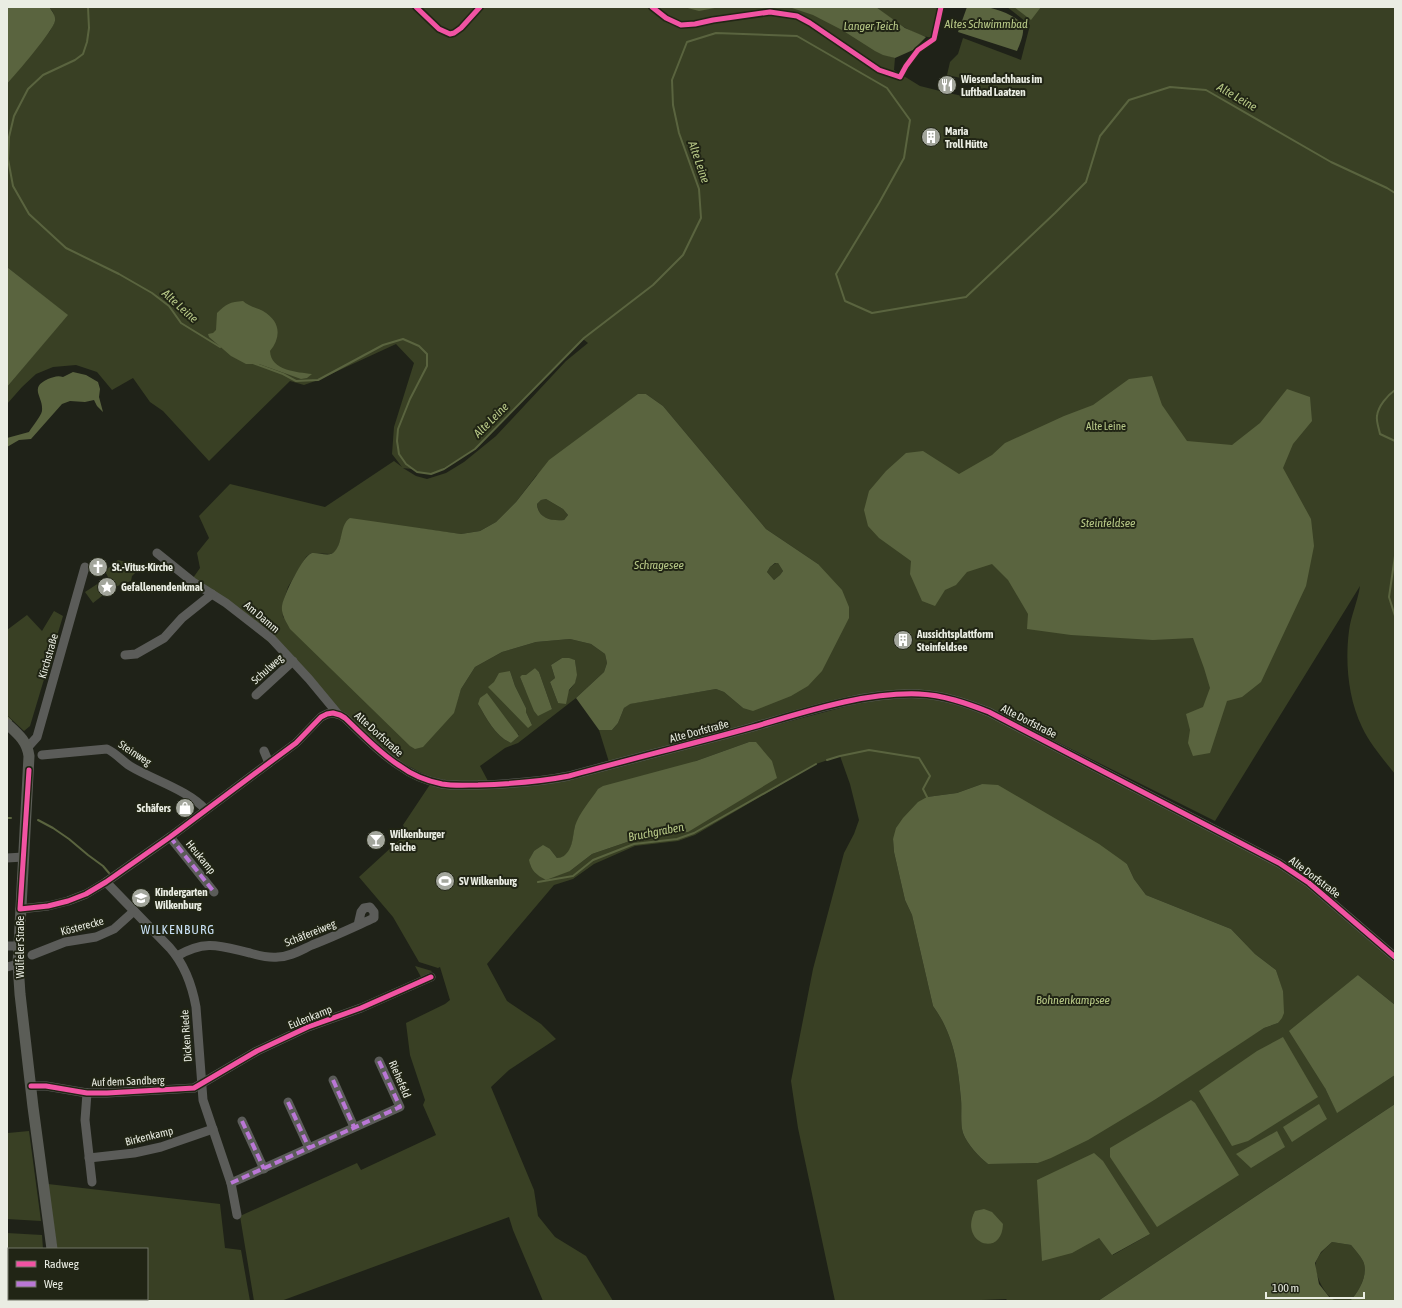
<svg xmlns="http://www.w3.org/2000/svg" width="1402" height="1308" font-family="'Asap Condensed',sans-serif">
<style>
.green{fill:#394024;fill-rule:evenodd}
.water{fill:#5a643f;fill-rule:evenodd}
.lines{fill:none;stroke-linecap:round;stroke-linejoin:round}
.stream{stroke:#5a643f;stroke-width:2}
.minor{stroke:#5b5c59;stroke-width:9}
.major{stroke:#5b5d57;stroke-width:11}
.quiet{stroke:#ba77d6;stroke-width:4;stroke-dasharray:8 4;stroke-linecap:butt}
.cycleway-casing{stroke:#212515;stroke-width:8}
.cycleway{stroke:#f153a3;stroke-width:5}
.labels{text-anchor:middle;stroke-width:4;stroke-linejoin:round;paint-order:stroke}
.poi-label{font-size:11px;font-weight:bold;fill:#eaede3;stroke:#212515;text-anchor:start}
.park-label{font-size:11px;fill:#bacb8a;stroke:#212515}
.street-label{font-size:11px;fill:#eaede3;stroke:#212515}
.water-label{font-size:12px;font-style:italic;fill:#b8c987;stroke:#212515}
.quarter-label{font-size:13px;letter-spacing:1px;fill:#c9e1f7;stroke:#212515}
</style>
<rect width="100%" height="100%" fill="#1f2218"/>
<!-- green -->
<g class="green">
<path d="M 49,7 L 854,7 L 886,55 L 895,58 L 894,70 L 920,86 L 944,92 L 967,97 L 972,94 L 975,81 L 947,75 L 950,62 L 958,54 L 963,38 L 1021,60 L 1030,25 L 1007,7 L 1395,7 L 1395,774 C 1383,759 1370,744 1362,727 C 1348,698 1345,662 1349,631 C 1351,615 1358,601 1360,586 L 1215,821 L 991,709 L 918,690 L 904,690 L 881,692 L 609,762 L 599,730 L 612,730 L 618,723 L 624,708 L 629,704 L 716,689 L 724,692 L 743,708 L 818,564 L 766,529 L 663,406 L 646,394 L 536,476 L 516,502 L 496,522 L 480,531 L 461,534 L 415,528 L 346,522 L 338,547 L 334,553 L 330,554 L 311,553 L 306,557 L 288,587 L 282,606 L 283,617 L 453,713 L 461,689 L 475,667 L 502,652 L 536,642 L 570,639 L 591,644 L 605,654 L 607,663 L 604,672 L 576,698 L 518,743 L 505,748 L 480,766 L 488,781 L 454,782 L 429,777 L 399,761 L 335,706 L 311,678 L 193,578 L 200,568 L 197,553 L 209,538 L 199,516 L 230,484 L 325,507 L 394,461 L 402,467 L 392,454 L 394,427 L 414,363 L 396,344 L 318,380 L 304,385 L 290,381 L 209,461 L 163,411 L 150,402 L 133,378 L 112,390 L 97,372 L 76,365 L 53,367 L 36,374 L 22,387 L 7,404 L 7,387 L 67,315 L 7,267 L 7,84 L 50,31 L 55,21 L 53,12 ZM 583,339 L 588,343 L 566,361 L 496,436 L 464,462 L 446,473 L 427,479 L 416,476 L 403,468 L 412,469 L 417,472 L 431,474 L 437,472 L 475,449 ZM 562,658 L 575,660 C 579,686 573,685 558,703 L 550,682 L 555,678 L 551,665 ZM 535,668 L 539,672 L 552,709 L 526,691 L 520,677 L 526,676 ZM 510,671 L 515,686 L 526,708 L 526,712 L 532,725 L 489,687 ZM 478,704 L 519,735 L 519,736 L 511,743 C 495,736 487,719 478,704 Z"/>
<path d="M 876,7 L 938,7 L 933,38 C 911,35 893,20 876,7 Z"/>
<path d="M 546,499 L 563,509 L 568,515 L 564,520 C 552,521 539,520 537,504 L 541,500 Z"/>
<path d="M 118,560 L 142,566 L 132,576 L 131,581 L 112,588 L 93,603 L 85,592 L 108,577 L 105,571 Z"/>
<path d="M 776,563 L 778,563 L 783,571 L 780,575 L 774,580 L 767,572 L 770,567 Z"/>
<path d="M 54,611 L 63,616 L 30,726 L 24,731 L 7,715 L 7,630 L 27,615 L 42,631 Z"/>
<path d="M 920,698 L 944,701 L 996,718 L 1292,874 L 1395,962 L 1395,1005 L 1358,975 L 1325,1088 L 1337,1112 L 1395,1075 L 1395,1104 L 1098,1301 L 1008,1301 L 1006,1299 L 958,1301 L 835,1301 L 798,1128 L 791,1081 L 813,969 L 844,853 L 854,834 L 859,820 L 850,784 L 840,756 L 816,764 L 695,835 L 678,841 L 635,846 L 594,864 L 573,879 L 554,885 L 487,964 L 507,1001 L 541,1024 L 556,1039 L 509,1070 L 491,1087 L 534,1190 L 538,1216 L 555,1237 L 586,1256 L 613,1301 L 543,1301 L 513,1230 L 509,1217 L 281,1301 L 254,1301 L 240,1216 L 357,1163 L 361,1170 L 436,1135 L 423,1105 L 425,1100 L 410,1055 L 406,1023 L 445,1004 L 450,1000 L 440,967 L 438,968 L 419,962 L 393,917 L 359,877 L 407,833 L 403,825 L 429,786 L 432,785 L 441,787 L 596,772 L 859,703 L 882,699 ZM 749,742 L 688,832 L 633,840 L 592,854 L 570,871 L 531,867 L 530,859 L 534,851 L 550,849 L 557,858 C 572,859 573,837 575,826 L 696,761 ZM 982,784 L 1127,864 L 1134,879 L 1146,895 L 1231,929 L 1255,954 L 1276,970 L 1283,992 L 1283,1009 L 1278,1023 L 1264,1028 L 1235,1046 L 1156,1099 L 1038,1163 L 988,1164 C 979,1157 967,1144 963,1133 C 960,1122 962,1110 961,1099 C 958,1065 954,1035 933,1006 L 912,915 L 905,900 L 894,852 L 893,839 L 927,797 L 957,793 ZM 1150,1234 L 1113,1255 L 1099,1238 Z"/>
<path d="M 415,966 L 432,971 L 431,972 L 421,977 Z"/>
<path d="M 29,1131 L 41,1221 L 7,1219 L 7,1135 L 8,1133 Z"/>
<path d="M 48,1184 L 220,1204 L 225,1248 L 241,1250 L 250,1301 L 147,1301 L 126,1299 L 147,1299 L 147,1249 L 57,1249 Z"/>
<path d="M 7,1233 L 42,1235 L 43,1249 L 9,1249 L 9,1278 L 7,1278 Z"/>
<path d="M 1332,1242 L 1351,1245 C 1355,1250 1360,1255 1363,1261 C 1369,1274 1359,1292 1350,1301 C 1346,1301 1341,1302 1337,1301 C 1325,1298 1313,1272 1316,1262 C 1319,1253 1326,1248 1332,1242 Z"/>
</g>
<!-- water -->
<g class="water">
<path d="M 7,7 L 49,7 C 52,11 56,16 55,21 C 53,31 16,74 7,84 Z"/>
<path d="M 684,7 L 720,7 L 699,11 Z"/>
<path d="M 789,7 L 876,7 L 905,28 L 926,37 L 913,50 L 895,58 L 883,55 L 875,51 L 842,30 L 813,15 Z"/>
<path d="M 967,7 C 973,7 980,6 986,7 C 995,8 1021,17 1023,27 C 1024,35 1020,44 1017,51 L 958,32 Z"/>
<path d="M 1014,7 L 1041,7 L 1031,20 Z"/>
<path d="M 7,267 L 68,315 L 7,387 Z"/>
<path d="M 243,301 C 248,306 257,308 263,311 C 280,321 282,336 270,351 C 271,371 297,372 312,374 L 307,378 L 301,379 L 259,364 L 246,364 L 231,356 L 209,337 L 208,334 L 213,333 L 216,330 L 217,313 C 226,304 230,302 243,301 Z"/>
<path d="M 73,372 L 86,375 L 98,382 L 100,389 L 99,397 L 103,412 L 97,406 L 94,400 L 85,402 L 70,401 L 62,404 L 31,439 L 19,440 L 7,447 L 7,438 L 29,432 C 32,427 41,416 42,411 C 44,397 28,388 48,379 C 53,377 58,375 63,377 Z"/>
<path d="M 1152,376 L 1162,405 L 1187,441 L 1232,445 L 1260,423 L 1287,389 L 1310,397 L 1312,421 L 1293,444 L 1283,468 L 1311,519 L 1314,546 L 1306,586 L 1261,682 L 1242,697 L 1227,701 L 1210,753 L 1193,756 L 1188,743 L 1190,730 L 1186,714 L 1203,707 L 1210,688 L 1204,668 L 1193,638 L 1153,640 L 1071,635 L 1027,629 L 1028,614 L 1008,580 L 992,564 L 967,572 L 956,585 L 945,590 L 935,606 L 922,601 L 910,574 L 911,561 L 879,538 L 868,526 L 864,510 L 869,491 L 886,471 L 906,453 L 923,451 L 959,474 L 992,455 L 1005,443 L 1064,416 L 1093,405 L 1129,379 Z"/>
<path d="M 638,394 L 646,394 L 663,406 L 766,529 L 818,564 L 842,590 L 849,607 L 849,618 L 822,671 L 808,686 L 791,696 L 753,711 L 743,708 L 724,692 L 716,689 L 630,704 L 624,708 L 618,723 L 612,730 L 599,730 L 576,698 L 604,672 L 607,663 L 605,654 L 591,644 L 570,639 L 536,642 L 502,652 L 475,667 L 461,689 L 454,713 L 423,747 L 415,749 L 410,746 L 290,629 C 286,621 281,615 282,606 C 283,597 303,555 312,553 C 319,552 330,558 335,551 C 343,542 340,524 350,518 L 461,534 L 480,531 L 496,522 L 516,502 L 549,460 ZM 546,499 L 563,509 L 568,515 L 564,520 C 552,521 538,519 537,504 L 541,500 ZM 775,563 L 778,563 L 783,571 L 780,575 L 774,580 L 767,572 L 770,567 Z"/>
<path d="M 562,658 L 569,658 L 575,660 L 577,675 L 575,683 L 569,690 L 566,704 L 558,703 L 550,682 L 555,678 L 551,665 Z"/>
<path d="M 535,668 L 539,672 L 552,709 L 538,716 L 534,711 L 520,677 L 522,675 L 526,675 Z"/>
<path d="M 510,671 L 515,686 L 526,708 L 526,712 L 532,725 L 528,728 L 488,687 L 494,682 L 499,673 Z"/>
<path d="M 487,693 L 519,736 L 511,743 C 495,736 487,719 478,704 L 480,698 Z"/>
<path d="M 749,742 L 756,742 L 772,761 L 777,778 L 688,832 L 633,840 L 592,854 L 570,871 L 546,880 C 536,875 531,870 529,860 L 534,851 L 543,845 L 550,849 L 557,858 C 562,858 566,855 569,850 C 573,843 573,834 575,826 C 579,813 591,800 598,789 L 603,786 L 696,761 Z"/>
<path d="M 982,784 L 998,785 L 1099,844 L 1127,864 L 1134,879 L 1146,895 L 1231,929 L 1255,954 L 1276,970 L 1283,991 L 1284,1013 L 1282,1018 L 1278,1023 L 1264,1028 L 1156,1099 L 1088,1140 L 1051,1158 L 1038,1163 L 988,1164 C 979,1157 967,1144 963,1133 C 960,1123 962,1110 961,1099 C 958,1065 954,1035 933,1006 L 912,915 L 905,900 L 894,852 L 893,839 L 896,828 L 903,818 L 918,802 L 927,797 L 957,793 Z"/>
<path d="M 1358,975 L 1395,1005 L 1395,1075 L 1337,1113 L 1325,1088 L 1289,1031 Z"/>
<path d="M 1283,1037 L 1318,1097 L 1248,1141 L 1232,1146 L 1199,1091 L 1257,1051 Z"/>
<path d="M 1191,1100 L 1195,1103 L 1239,1175 L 1157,1227 L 1110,1157 L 1110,1148 Z"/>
<path d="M 1319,1104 L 1327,1119 L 1292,1142 L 1283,1127 Z"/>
<path d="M 1395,1104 L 1395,1301 L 1350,1301 C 1359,1292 1369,1274 1363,1261 C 1360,1255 1355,1250 1351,1245 L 1332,1242 L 1321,1252 L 1315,1263 L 1319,1284 L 1330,1298 L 1337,1301 L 1098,1301 Z"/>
<path d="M 1277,1131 L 1285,1147 L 1251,1168 L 1236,1154 Z"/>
<path d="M 1094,1153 L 1103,1161 L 1150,1234 L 1112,1255 L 1099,1238 L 1072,1253 L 1042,1261 L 1037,1180 Z"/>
<path d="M 984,1209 L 992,1212 L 1003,1224 C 1002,1259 958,1243 975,1211 Z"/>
</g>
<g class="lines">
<!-- stream -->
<g class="stream">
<path d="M 88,7 L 89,28 L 87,42 L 83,54 L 75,60 L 43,75 L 28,89 L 14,116 L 9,137 L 8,159 L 13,186 L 29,214 L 66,248 L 119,274 L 152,293 L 169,306 L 181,323 L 220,347"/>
<path d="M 253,363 L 283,374 L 296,381 L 318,380 L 383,345 L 403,339 L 419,346 L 427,354 L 427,366 L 410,399 L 398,429 L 397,441 L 399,454 L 406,464 L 417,472 L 431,474 L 444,469 L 475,449 L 584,338 L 653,285 L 683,255 L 701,218 L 699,189 L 679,133 L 673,105 L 672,80 L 687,42 L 716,33 L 797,36 L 887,88 L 910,120 L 904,158 L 879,203 L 836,274 L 845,301 L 872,313 L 966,297 L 1055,213 L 1086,182 L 1100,136 L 1129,100 L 1170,87 L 1206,90 L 1331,162 L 1387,188 L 1395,193"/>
<path d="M 1395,390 C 1388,395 1378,406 1377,416 C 1376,421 1379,429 1380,434 L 1395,441"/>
<path d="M 1395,556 L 1389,597 L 1395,616"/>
<path d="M 7,717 L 11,721"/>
<path d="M 827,760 L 840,756 L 869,750 L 919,758 L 930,776 L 923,789 L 927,797"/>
<path d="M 7,818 L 11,818"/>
<path d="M 38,820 L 53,828 L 69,839 L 88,855 L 103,866 L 109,873"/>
<path d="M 538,882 L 573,876 L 593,860 L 634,844 L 677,839 L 694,833 L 816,764"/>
</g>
<!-- minor -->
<g class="minor">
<path d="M 157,553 L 193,582 L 226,603 L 271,638 L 309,679 L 338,714"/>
<path d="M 125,655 L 136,654 L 164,638 L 182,618 L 212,594"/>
<path d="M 256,695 L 293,661"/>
<path d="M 28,747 L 37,737 L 85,567"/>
<path d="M 264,751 L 269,763"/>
<path d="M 42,755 L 107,749 C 116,753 122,761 130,766 C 153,780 188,790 206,810"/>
<path d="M 170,837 L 214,892"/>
<path d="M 7,858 L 23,857"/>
<path d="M 106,882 L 170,948 C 185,965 192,985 196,1007 L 203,1100 L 231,1183 L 237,1215"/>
<path d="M 20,909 L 48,906 L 68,901 L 86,894 L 106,882 L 170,837 L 269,763 L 296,743 L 321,717 L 327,714 L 333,713 L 340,715 L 345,718 C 362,734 379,753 400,766 C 412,775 427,781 442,784 C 454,786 466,785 478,785 C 509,784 539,782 569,776 C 631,759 692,744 753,727 C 805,712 864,692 919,694 C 943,695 966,703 989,712 L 1279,863 L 1309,883 L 1395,957"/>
<path d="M 7,946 L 18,946"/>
<path d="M 32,955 L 65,942 L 96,937 L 114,929 L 134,911"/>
<path d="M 177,956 C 206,939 220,946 250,953 C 260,956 268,958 278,957 C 290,957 301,950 312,945 C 333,937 354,927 374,918 L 374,912 L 370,907 L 364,908 L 361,912 L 358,925"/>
<path d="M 7,967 L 18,964"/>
<path d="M 333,1080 L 354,1127"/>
<path d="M 31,1086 L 46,1086 L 87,1093 L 107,1093 L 194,1088 L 257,1051 L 308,1027 L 361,1008 L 431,977"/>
<path d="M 87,1093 L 85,1120 L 92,1182"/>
<path d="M 288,1102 L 309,1148"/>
<path d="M 242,1121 L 264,1169"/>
<path d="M 89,1158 L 134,1153 L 161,1147 L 213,1129"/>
<path d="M 231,1183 L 400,1107 L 379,1061"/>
</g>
<!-- major -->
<g class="major">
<path d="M 7,724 C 18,734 27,741 29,756 L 18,964 L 20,994 L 33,1107 L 52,1249"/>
<path d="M 58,1299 L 58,1301"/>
</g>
<!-- quiet -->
<g class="quiet">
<path d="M 170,837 L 214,892"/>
<path d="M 333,1080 L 354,1127"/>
<path d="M 288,1102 L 309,1148"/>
<path d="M 242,1121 L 264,1169"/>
<path d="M 231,1183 L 400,1107 L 379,1061"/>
</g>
<defs>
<g id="cycleway">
<path d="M 416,7 L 439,29 L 450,34 L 454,33 L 461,28 L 480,7"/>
<path d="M 652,7 L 666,18 L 681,25 L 695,24 L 713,20 L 770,12 L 797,16 L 810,23 L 879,70 L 900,77 L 906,66 L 918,50 L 934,39 L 941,7"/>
<path d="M 29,770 L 20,909 L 48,906 L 68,901 L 86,894 L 106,882 L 170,837 L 269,763 L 296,743 L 321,717 L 327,714 L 333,713 L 340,715 L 345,718 C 362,734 379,753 400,766 C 412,775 427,781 442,784 C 454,786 466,785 478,785 C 509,784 539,782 569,776 C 631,759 692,744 753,727 C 805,712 864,692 919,694 C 943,695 966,703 989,712 L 1279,863 L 1309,883 L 1395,957"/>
<path d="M 31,1086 L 46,1086 L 87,1093 L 107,1093 L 194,1088 L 257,1051 L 308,1027 L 361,1008 L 431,977"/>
</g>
</defs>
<!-- cycleway casing -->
<use href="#cycleway" class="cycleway-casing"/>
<!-- cycleway -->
<use href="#cycleway" class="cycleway"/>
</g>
<!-- icons -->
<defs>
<symbol id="restaurant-disc" viewBox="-11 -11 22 22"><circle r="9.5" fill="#a3a69c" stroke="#212515"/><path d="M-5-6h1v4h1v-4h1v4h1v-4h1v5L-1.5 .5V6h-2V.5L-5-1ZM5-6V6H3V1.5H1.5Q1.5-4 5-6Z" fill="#fff"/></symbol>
<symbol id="building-disc" viewBox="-11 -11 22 22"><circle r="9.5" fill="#a3a69c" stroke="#212515"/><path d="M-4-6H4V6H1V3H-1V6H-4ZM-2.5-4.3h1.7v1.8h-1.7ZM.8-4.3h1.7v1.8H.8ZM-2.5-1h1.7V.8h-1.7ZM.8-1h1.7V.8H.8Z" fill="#fff"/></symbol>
<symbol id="church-disc" viewBox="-11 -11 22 22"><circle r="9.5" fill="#a3a69c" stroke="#212515"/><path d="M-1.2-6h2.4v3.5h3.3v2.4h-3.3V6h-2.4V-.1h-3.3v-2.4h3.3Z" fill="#fff"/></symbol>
<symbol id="sight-disc" viewBox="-11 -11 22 22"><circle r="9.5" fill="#a3a69c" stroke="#212515"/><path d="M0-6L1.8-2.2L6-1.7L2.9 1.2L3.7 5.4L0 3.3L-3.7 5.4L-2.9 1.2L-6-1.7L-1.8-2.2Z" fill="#fff"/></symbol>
<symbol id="shop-disc" viewBox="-11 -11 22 22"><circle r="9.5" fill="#a3a69c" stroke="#212515"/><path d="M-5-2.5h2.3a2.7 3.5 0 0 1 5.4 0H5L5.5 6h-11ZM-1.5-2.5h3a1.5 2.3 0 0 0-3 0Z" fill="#fff"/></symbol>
<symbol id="bar-disc" viewBox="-11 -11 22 22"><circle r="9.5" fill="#a3a69c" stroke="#212515"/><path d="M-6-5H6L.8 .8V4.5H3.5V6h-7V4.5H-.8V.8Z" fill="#fff"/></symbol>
<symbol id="stadium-disc" viewBox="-11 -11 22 22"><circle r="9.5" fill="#a3a69c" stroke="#212515"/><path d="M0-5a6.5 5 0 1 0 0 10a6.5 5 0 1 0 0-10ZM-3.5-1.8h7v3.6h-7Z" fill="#fff"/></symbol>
<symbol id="school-disc" viewBox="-11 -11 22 22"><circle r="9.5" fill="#a3a69c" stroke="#212515"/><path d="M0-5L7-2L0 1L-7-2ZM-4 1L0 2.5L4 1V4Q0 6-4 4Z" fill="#fff"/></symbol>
</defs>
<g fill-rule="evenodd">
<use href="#restaurant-disc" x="936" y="74" width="22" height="22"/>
<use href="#building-disc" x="920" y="126" width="22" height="22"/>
<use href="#church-disc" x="87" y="556" width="22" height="22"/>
<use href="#sight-disc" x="96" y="576" width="22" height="22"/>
<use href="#building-disc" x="892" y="629" width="22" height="22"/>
<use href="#shop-disc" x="174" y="797" width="22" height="22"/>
<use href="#bar-disc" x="365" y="829" width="22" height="22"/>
<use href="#stadium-disc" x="434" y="870" width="22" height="22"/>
<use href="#school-disc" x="130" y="887" width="22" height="22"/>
</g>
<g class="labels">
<!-- poi labels -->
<g class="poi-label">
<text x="961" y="83">Wiesendachhaus im<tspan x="961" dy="13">Luftbad Laatzen</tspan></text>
<text x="945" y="135">Maria<tspan x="945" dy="13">Troll Hütte</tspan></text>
<text x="112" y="571">St.-Vitus-Kirche</text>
<text x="121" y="591">Gefallenendenkmal</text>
<text x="917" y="638">Aussichtsplattform<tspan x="917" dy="13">Steinfeldsee</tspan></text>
<text x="171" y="812" text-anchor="end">Schäfers</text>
<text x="390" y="838">Wilkenburger<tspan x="390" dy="13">Teiche</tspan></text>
<text x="459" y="885">SV Wilkenburg</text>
<text x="155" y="896">Kindergarten<tspan x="155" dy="13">Wilkenburg</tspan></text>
</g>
<!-- park labels -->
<g class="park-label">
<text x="1106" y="430">Alte Leine</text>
</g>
<!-- street labels -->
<g class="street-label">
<text transform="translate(262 617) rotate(40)" y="4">Am Damm</text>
<text transform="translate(48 656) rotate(-74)" y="4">Kirchstraße</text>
<text transform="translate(267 669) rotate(-42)" y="4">Schulweg</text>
<text transform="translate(1029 721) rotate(27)" y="4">Alte Dorfstraße</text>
<text transform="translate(699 731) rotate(-15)" y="4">Alte Dorfstraße</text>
<text transform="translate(379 734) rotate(42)" y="4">Alte Dorfstraße</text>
<text transform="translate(135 753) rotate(33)" y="4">Steinweg</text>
<text transform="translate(201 857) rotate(51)" y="4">Heukamp</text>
<text transform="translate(1315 877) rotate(37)" y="4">Alte Dorfstraße</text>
<text transform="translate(82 926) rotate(-15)" y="4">Kösterecke</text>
<text transform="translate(310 933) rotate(-22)" y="4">Schäfereiweg</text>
<text transform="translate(20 947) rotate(-90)" y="4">Wülfeler Straße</text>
<text transform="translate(310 1017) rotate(-22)" y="4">Eulenkamp</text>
<text transform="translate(186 1036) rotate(-94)" y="4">Dicken Riede</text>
<text transform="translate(400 1079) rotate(67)" y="4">Riehefeld</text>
<text transform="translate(128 1081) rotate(-2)" y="4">Auf dem Sandberg</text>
<text transform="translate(149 1136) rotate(-14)" y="4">Birkenkamp</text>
</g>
<!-- water labels -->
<g class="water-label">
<text x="986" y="28">Altes Schwimmbad</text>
<text x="871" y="30">Langer Teich</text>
<text transform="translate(1237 97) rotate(30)" y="4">Alte Leine</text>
<text transform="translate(699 162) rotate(71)" y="4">Alte Leine</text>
<text transform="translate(180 306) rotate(42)" y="4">Alte Leine</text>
<text transform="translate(491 420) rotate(-45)" y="4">Alte Leine</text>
<text x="1108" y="527">Steinfeldsee</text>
<text x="659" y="569">Schragesee</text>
<text transform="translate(656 832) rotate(-11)" y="4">Bruchgraben</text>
<text x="1073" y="1004">Bohnenkampsee</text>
</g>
<!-- quarter labels -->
<g class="quarter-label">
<text x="178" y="934">WILKENBURG</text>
</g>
</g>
<!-- border -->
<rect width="1402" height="1308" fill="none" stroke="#eaede3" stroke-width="16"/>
<!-- legend -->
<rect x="8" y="1248" width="140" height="52" fill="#212515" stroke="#717567"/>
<rect x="16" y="1261" width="20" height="6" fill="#f153a3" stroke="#717567"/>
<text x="44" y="1268" font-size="12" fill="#eaede3">Radweg</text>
<rect x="16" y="1281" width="20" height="6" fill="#ba77d6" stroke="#717567"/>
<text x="44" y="1288" font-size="12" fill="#eaede3">Weg</text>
<!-- scale -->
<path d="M1266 1292v6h98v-6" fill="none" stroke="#eaede3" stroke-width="2"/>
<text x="1272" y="1292" font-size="12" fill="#eaede3" stroke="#212515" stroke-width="3" paint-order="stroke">100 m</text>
</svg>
